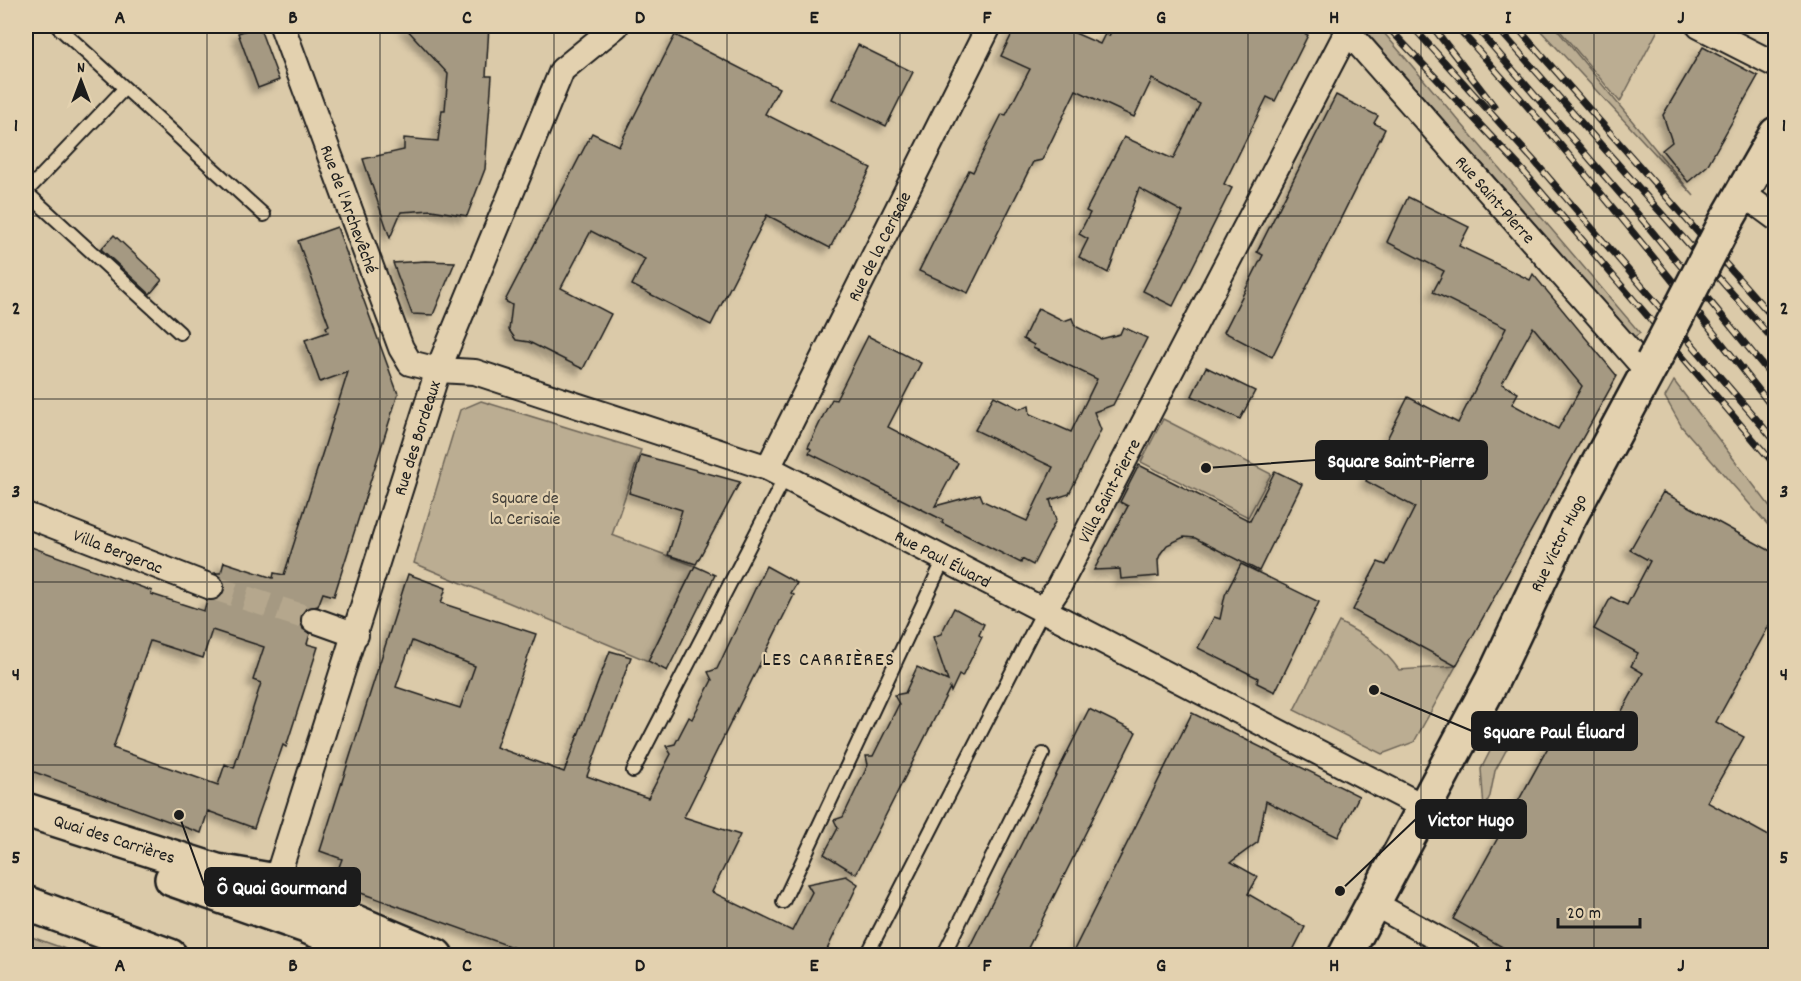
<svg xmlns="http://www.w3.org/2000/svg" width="1801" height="981" font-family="Dekko,sans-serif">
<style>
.green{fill:#bbad92;stroke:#6c6457;stroke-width:1.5}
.building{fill:#a59982;stroke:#1c1c1c;stroke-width:1.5;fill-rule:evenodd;filter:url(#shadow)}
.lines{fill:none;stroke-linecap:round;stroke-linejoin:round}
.street-tunnel{stroke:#b5a78d;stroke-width:24;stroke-dasharray:24 12;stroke-linecap:butt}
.lane-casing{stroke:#1c1c1c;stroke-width:16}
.street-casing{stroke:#1c1c1c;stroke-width:28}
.secondary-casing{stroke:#1c1c1c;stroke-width:38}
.highway-casing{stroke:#1c1c1c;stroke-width:38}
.lane{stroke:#e3d1af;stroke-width:12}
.street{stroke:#e3d1af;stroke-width:24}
.secondary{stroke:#e3d1af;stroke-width:33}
.highway{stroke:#e3d1af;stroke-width:33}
.rail-casing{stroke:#1c1c1c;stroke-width:7}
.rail{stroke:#e3d1af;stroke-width:4.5;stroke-dasharray:14;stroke-linecap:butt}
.secondary-bridge-casing{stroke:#1c1c1c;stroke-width:38;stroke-linecap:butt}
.secondary-bridge{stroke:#e3d1af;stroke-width:33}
.grid{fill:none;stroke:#1c1c1c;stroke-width:1.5;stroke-opacity:0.55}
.labels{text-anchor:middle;stroke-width:4.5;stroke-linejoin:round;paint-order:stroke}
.street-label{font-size:18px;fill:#1c1c1c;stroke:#e3d1af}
.park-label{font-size:18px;fill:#44403a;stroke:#e3d1af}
.neighbourhood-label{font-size:20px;letter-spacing:1.5px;fill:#1c1c1c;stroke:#e3d1af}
.leader{fill:none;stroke:#1c1c1c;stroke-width:2}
.callout-dot{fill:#1c1c1c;stroke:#e3d1af;stroke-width:2}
.callout{fill:#1c1c1c;stroke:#1c1c1c;stroke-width:2}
.callout-label{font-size:20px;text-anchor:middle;font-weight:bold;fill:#fff}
.neatline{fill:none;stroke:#1c1c1c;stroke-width:2}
.grid-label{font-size:20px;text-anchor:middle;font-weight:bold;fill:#1c1c1c}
</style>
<defs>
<filter id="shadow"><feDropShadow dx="-5.5" dy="5.5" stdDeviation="3" flood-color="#0004"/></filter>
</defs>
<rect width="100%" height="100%" fill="#dbcaa9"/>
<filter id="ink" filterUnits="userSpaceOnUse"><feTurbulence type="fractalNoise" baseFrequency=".0167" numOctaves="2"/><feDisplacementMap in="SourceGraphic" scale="12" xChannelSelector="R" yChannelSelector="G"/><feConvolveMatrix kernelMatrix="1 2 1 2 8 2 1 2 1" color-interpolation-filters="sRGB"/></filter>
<g filter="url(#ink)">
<!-- green -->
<g class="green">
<path d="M 1361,26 L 1378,26 L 1640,333 L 1634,337 Z"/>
<path d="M 1536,26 L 1554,26 L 1694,196 L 1556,47 Z"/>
<path d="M 1556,26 L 1660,26 L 1620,102 Z"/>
<path d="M 1674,381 L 1775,513 L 1775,533 L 1682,427 L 1665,397 Z"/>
<path d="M 481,401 L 641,450 L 612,535 L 695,566 L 648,661 L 414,563 L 460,410 Z"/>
<path d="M 1163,419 L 1271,474 L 1248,517 L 1141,462 Z"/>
<path d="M 1339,622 C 1364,635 1382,646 1399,670 L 1456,666 L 1414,742 L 1382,754 L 1294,710 Z"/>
<path d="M 1504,724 L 1517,730 L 1495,771 L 1490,796 L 1484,808 L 1481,769 Z"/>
<path d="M 26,935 L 82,955 L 33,955 L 26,953 Z"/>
</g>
<!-- building -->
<g class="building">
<path d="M 259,26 L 279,80 L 258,88 L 238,33 Z"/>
<path d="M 404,26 L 489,26 L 486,76 L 492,76 L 485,169 L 467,216 L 432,210 L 401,212 L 390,238 L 363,159 L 404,150 L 404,138 L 438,141 L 442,110 L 445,110 L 448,74 Z"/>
<path d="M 1016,26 L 1059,26 L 1100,44 L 1105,34 L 1109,36 L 1114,26 L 1289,26 L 1308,35 L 1275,101 L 1267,97 L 1224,184 L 1232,188 L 1173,306 L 1143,291 L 1183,212 L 1139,188 L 1108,273 L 1079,257 L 1088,239 L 1079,234 L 1090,213 L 1086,211 L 1124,137 L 1173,159 L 1200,104 L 1152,79 L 1134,117 L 1076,90 L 1042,160 L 1033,162 L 968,293 L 919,271 L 969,170 L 973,172 L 1002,114 L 1006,115 L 1030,69 L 1001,56 Z"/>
<path d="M 675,35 L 779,88 L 765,114 L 871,168 L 830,248 L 767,215 L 711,325 L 632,285 L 645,259 L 591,231 L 561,288 L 611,314 L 583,369 L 529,342 L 516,340 L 509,330 L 512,305 L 505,301 L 592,133 L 619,146 Z"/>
<path d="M 858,45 L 913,72 L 886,126 L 832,99 Z"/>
<path d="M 1703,47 L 1758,76 L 1707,166 L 1688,182 L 1662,150 L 1672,142 L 1663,115 Z"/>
<path d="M 1336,95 L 1378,116 L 1374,123 L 1385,129 L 1272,357 L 1224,332 L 1263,255 L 1257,252 Z"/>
<path d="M 1408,197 L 1469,227 L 1459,246 L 1530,280 L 1533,274 L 1617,376 L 1456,666 L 1353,610 L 1378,562 L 1386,565 L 1415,507 L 1366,481 L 1408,397 L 1458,423 L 1506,328 L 1433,292 L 1444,271 L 1387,242 ZM 1533,327 L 1582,386 L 1558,429 L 1512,404 L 1518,393 L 1502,384 Z"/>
<path d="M 337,227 L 398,394 L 334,596 L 323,593 L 318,606 L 305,609 L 300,616 L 303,629 L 310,634 L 307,644 L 318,647 L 286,747 L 283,745 L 254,828 L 208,811 L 201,833 L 26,769 L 26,545 L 152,591 L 151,594 L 204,611 L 207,600 L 219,598 L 224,593 L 222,579 L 215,573 L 221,573 L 224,562 L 273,578 L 274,573 L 284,575 L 348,372 L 320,382 L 305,340 L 328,332 L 326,327 L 329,325 L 298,241 ZM 212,630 L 264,647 L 253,680 L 261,683 L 234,768 L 225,764 L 218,785 L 113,748 L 150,641 L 203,658 Z"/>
<path d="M 114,235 L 162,280 L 150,294 L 101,249 Z"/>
<path d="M 425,261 L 455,262 L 433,315 L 412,314 L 393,263 Z"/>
<path d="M 1038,308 L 1064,321 L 1072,318 L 1075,326 L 1101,339 L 1120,334 L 1123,327 L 1147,338 L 1113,405 L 1094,412 L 1101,430 L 1069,494 L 1050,500 L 1056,520 L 1033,565 L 1022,559 L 1021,563 L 942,523 L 943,520 L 809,453 L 811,449 L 808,447 L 826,410 L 832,399 L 836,400 L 868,336 L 921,363 L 888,427 L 958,463 L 935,506 L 980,494 L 983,501 L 1027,521 L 1053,467 L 975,430 L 994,396 L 1020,409 L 1029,405 L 1030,414 L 1071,432 L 1097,379 L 1033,348 L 1034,345 L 1023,339 Z"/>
<path d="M 1206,367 L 1255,391 L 1240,419 L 1192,396 Z"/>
<path d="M 641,455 L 740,482 L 696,564 L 668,555 L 682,510 L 629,493 Z"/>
<path d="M 1139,465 L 1250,521 L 1275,471 L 1302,484 L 1259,571 L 1195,538 L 1184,537 L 1167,545 L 1161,553 L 1158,560 L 1159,576 L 1121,579 L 1120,569 L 1094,570 L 1128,506 L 1120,502 Z"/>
<path d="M 1663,492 L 1776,554 L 1776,613 L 1716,722 L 1744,737 L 1707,802 L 1776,840 L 1776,956 L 1518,956 L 1453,919 L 1562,722 L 1603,745 L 1643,673 L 1631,666 L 1638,653 L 1594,629 L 1611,597 L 1627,605 L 1650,561 L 1630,550 Z"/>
<path d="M 1241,564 L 1319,602 L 1275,692 L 1257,683 L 1258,678 L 1198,648 L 1214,617 L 1220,619 L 1225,595 Z"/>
<path d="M 695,566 L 715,575 L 667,671 L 648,661 Z"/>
<path d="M 766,566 L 797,583 L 791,593 L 794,595 L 684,817 L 740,835 L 712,892 L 792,931 L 812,892 L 807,884 L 846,876 L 858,884 L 824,956 L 537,956 L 333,883 L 342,859 L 320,851 L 408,574 L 446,588 L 441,603 L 536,634 L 496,747 L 518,755 L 564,772 L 610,651 L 631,657 L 587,776 L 648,798 L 671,754 L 666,746 L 675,744 L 689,717 L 692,719 L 712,680 L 708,672 L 717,669 ZM 412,641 L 475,666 L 460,708 L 396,687 Z"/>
<path d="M 954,608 L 984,624 L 979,635 L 982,637 L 962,677 L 959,675 L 951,692 L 950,688 L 856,874 L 824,854 L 838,828 L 834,820 L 843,817 L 868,765 L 866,756 L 873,756 L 899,704 L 894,695 L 905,693 L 917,667 L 948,681 L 933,637 L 941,634 Z"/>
<path d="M 1089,709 L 1136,732 L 1024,956 L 965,956 Z"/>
<path d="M 1192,713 L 1359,796 L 1338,837 L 1266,801 L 1258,842 L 1231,862 L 1258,877 L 1248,894 L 1305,927 L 1290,956 L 1071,956 Z"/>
</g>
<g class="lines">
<!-- street-tunnel -->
<path class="street-tunnel" d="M 211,587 L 314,620"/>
<defs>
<g id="lane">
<path d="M 57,26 L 264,215"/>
<path d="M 26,192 L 180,333"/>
<path d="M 26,192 L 124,89"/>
<path d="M 633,771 L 785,477"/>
<path d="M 783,902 L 944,559"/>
<path d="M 878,956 L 869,951 L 1044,609"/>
<path d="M 943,956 L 1043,754"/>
</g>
<g id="street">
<path id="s1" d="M 282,26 L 401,348 L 410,363 L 438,370 L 475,372 L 768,468 L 1424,807"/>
<path id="s2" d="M 1343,26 L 1648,372"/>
<path d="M 1699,26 L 1776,65"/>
<path d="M 1742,193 L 1776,218"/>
<path id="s3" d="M 768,468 L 989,26"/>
<path id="s4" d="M 26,515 L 211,587"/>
<path id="s5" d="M 1044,609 L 1057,590 L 1348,30"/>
<path d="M 314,620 L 356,635"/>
<path id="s6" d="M 276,881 L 438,370 L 562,70 L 616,26"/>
<path d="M 1373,903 L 1469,956"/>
</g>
<g id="secondary">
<path d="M 1724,225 L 1776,134"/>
<path id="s7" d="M 26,810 L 217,871 L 276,881 L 341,916 L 436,956"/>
<path d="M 172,879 L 306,926 L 377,956"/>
<path id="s8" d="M 1345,956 L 1492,681 L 1567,522 L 1653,362"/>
</g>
<path id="highway" d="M 26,903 L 170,956"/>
</defs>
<!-- lane casing -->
<use href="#lane" class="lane-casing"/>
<!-- street casing -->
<use href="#street" class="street-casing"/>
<!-- secondary casing -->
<use href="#secondary" class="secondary-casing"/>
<!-- highway casing -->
<use href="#highway" class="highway-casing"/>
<!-- lane -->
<use href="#lane" class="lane"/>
<!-- street -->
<use href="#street" class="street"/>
<!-- secondary -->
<use href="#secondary" class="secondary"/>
<!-- highway -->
<use href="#highway" class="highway"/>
<defs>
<g id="rail">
<path d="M 1387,26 L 1519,166 L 1776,466"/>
<path d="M 1412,26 L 1536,163 L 1776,442"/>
<path d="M 1432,26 L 1494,106"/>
<path d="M 1456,26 C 1568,149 1673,280 1776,412"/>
<path d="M 1475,26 L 1641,218 L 1776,381"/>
<path d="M 1496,26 L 1776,343"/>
<path d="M 1516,26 L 1776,321"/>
</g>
</defs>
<!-- rail casing -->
<use href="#rail" class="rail-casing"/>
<!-- rail -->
<use href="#rail" class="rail"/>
<defs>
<path id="secondary-bridge" d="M 1653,362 L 1724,225"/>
</defs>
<!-- secondary-bridge casing -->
<use href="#secondary-bridge" class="secondary-bridge-casing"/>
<!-- secondary-bridge -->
<use href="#secondary-bridge" class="secondary-bridge"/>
</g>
</g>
<!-- grid -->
<path class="grid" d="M 207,26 L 207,956M 380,26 L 380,956M 554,26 L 554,956M 727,26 L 727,956M 900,26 L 900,956M 1074,26 L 1074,956M 1248,26 L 1248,956M 1421,26 L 1421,956M 1594,26 L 1594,956M 26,216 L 1776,216M 26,399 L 1776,399M 26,582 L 1776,582M 26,765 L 1776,765"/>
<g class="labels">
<!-- street labels -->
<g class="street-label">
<text dy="6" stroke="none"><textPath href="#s2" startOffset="231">Rue Saint-Pierre</textPath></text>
<text dy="6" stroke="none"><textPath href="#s1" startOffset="195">Rue de l'Archevêché</textPath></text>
<text dy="6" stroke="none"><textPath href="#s3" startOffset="248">Rue de la Cerisaie</textPath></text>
<text dy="6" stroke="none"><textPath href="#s6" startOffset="465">Rue des Bordeaux</textPath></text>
<text dy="6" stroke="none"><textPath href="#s5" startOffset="135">Villa Saint-Pierre</textPath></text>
<text dy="6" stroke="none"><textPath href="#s8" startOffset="465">Rue Victor Hugo</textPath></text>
<text dy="6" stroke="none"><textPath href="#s4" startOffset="99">Villa Bergerac</textPath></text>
<text dy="6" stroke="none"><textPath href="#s1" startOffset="932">Rue Paul Éluard</textPath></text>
<text dy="6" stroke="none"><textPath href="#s7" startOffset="93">Quai des Carrières</textPath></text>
</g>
<!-- park labels -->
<g class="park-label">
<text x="525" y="503">Square de<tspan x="525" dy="21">la Cerisaie</tspan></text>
</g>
<!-- neighbourhood labels -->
<g class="neighbourhood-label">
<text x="829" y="665">LES CARRIÈRES</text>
</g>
</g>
<!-- callouts -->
<path class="leader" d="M1206 468L1316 460M1374 690L1472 731M1340 891L1416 819M179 815L205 887"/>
<g class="callout-dot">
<circle cx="1206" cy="468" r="6"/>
<circle cx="1374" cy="690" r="6"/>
<circle cx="1340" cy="891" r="6"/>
<circle cx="179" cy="815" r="6"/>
</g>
<g class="callout">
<rect x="1316" y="441" width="171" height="38" rx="6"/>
<rect x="1472" y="712" width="165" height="38" rx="6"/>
<rect x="1416" y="800" width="110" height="38" rx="6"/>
<rect x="205" y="868" width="155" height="38" rx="6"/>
</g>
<g class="callout-label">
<text x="1401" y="467">Square Saint-Pierre</text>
<text x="1554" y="738">Square Paul Éluard</text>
<text x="1471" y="826">Victor Hugo</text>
<text x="282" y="894">Ô Quai Gourmand</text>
</g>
<!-- margin -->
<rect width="1801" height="981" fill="none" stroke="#e3d1af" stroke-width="66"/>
<!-- north arrow -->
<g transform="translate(81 81)" stroke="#e3d1af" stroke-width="4.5" paint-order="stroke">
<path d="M0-4.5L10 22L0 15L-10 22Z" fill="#1c1c1c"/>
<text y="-9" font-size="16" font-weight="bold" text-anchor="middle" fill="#1c1c1c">N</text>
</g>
<!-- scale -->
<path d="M1558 918v9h82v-9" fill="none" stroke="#1c1c1c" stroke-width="3"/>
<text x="1567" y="918" font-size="18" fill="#1c1c1c" stroke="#e3d1af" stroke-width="4.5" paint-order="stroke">20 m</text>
<rect x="33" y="33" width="1735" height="915" class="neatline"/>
<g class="grid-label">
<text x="120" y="23">A</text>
<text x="293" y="23">B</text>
<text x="467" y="23">C</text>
<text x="640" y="23">D</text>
<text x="814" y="23">E</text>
<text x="987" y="23">F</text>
<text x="1161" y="23">G</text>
<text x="1334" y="23">H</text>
<text x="1508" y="23">I</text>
<text x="1681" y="23">J</text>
<text x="16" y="131">1</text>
<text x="1784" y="131">1</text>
<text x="16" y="314">2</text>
<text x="1784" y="314">2</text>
<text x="16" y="497">3</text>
<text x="1784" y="497">3</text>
<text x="16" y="680">4</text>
<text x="1784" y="680">4</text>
<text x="16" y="863">5</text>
<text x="1784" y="863">5</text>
<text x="120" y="971">A</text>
<text x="293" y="971">B</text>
<text x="467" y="971">C</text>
<text x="640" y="971">D</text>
<text x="814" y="971">E</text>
<text x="987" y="971">F</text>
<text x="1161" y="971">G</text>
<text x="1334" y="971">H</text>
<text x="1508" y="971">I</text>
<text x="1681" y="971">J</text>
</g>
</svg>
